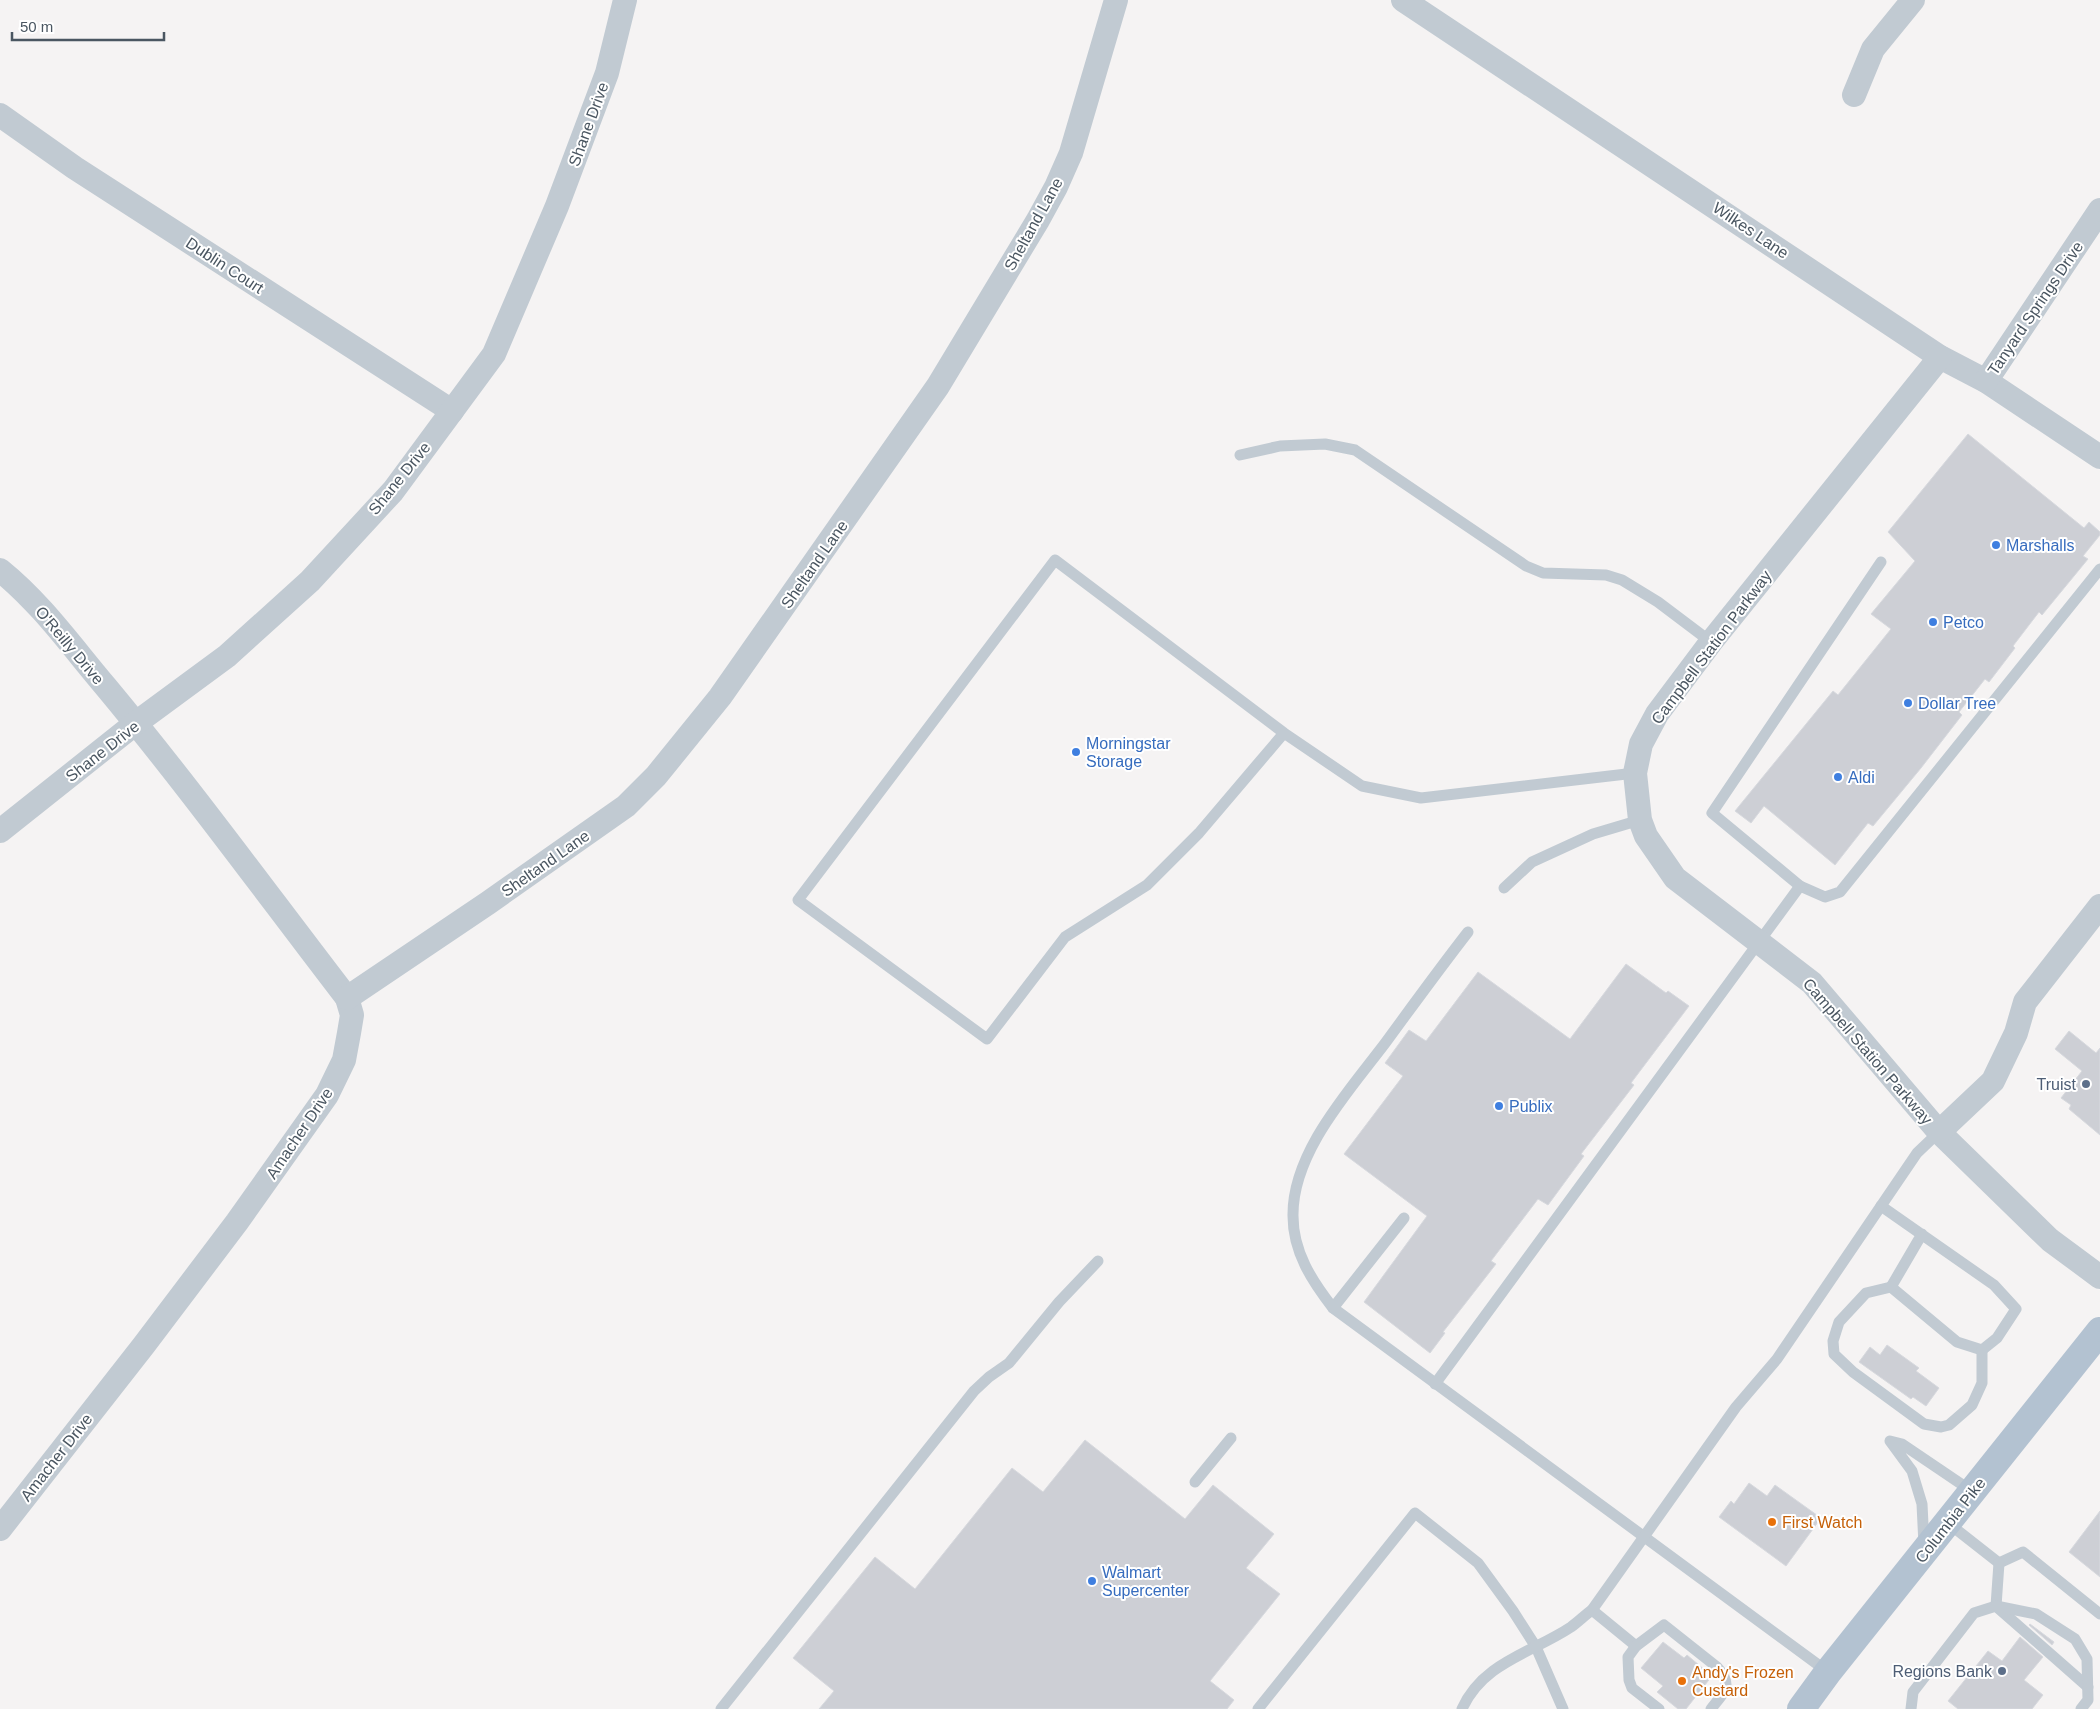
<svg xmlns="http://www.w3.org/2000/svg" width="2100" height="1709" font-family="Helvetica,sans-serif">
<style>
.building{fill:#cdcfd5;stroke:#d7d9de}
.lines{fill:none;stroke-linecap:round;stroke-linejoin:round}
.service{stroke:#c1cad2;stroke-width:11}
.minor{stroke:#c1cad2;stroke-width:24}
.primary{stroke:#b3c2d1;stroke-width:28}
.shop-dot{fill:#3f7fe0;stroke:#fff;stroke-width:2}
.service-dot{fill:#5c6f8a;stroke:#fff;stroke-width:2}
.food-dot{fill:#e8710a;stroke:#fff;stroke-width:2}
.labels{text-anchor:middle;stroke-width:4;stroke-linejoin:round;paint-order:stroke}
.street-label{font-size:16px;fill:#4a5661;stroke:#fff}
.shop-label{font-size:16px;fill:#366cbe;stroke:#fff;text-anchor:start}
.service-label{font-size:16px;fill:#4e5e75;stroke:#fff;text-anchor:end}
.food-label{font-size:16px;fill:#c56008;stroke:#fff;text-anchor:start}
</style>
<rect width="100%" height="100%" fill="#f5f3f3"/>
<!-- building -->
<g class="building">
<path d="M 1968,434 L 2084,528 L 2089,522 L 2100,532 L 2100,535 L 2083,556 L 2088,559 L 2042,615 L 2039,612 L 2013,646 L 2015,648 L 1989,682 L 1985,679 L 1959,712 L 1962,715 L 1921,768 L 1873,826 L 1868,823 L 1835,865 L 1764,806 L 1751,823 L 1735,811 L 1833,691 L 1838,695 L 1891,629 L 1871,614 L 1915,561 L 1888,532 Z"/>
<path d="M 1626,964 L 1666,993 L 1668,991 L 1689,1006 L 1631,1083 L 1634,1085 L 1581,1154 L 1584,1156 L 1548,1205 L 1538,1199 L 1491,1261 L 1496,1264 L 1443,1332 L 1445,1333 L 1430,1353 L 1364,1302 L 1427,1216 L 1344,1154 L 1403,1076 L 1385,1063 L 1409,1030 L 1426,1041 L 1478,972 L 1570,1039 Z"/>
<path d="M 2069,1031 L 2096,1053 L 2100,1048 L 2100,1135 L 2069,1109 L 2071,1105 L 2061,1098 L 2082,1071 L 2055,1049 Z"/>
<path d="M 1887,1345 L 1919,1368 L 1916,1371 L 1939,1388 L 1926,1406 L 1913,1397 L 1911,1399 L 1859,1362 L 1870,1347 L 1880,1355 Z"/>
<path d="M 1085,1440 L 1185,1519 L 1213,1485 L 1274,1534 L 1246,1568 L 1280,1594 L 1210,1681 L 1234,1700 L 1227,1709 L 819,1709 L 834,1691 L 793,1658 L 875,1557 L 915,1589 L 1012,1468 L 1043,1492 Z"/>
<path d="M 1749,1483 L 1767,1496 L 1775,1485 L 1821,1518 L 1786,1566 L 1719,1517 L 1731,1501 L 1734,1504 Z"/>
<path d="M 2100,1511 L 2100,1577 L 2069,1552 Z"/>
<path d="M 2030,1624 L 2054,1642 L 2052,1645 L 2029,1625 Z"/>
<path d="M 2020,1637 L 2043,1657 L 2024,1680 L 2043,1695 L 2032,1709 L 1958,1709 L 1948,1701 L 1988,1651 L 2002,1661 Z"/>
<path d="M 1663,1642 L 1684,1658 L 1687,1655 L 1712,1676 L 1686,1709 L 1678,1709 L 1657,1692 L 1663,1686 L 1641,1668 Z"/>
</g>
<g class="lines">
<!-- service -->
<g class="service">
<path d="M 1240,455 L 1280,446 L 1325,444 L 1355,450 L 1526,566 L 1543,573 L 1606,575 L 1622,580 L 1658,602 L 1711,642"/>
<path d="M 1881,562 L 1712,813 L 1800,886 L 1825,897 L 1840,892 L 2100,569"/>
<path d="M 1284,733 L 1199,833 L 1147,885 L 1065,937 L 987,1039 L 798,900 L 1055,560 L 1284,733 L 1362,786 L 1421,798 L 1635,773"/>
<path d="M 1504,888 L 1532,862 L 1593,834 L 1640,820"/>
<path d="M 1468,932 C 1440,968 1413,1005 1386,1042 C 1350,1090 1292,1152 1293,1216 C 1293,1252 1312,1281 1333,1308 L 1828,1672"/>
<path d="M 1881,1206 L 1994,1285 L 2016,1309 L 1997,1338 L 1982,1350 L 1957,1342 L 1891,1287 L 1922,1234"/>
<path d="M 1891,1287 L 1866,1293 L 1839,1322 L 1833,1341 L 1834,1354 L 1853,1372 L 1924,1424 L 1941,1427 L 1949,1425 L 1972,1405 L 1982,1383 L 1982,1350"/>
<path d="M 1333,1308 L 1404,1218"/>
<path d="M 1435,1384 L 1800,886"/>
<path d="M 1195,1482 L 1231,1438"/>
<path d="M 1948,1523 L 1999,1563"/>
<path d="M 1924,1545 L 1922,1504 L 1912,1471 L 1890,1441 L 1902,1444 L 1973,1492"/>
<path d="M 1999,1563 L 2023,1552 L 2100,1614"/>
<path d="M 1996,1606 L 1999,1563"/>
<path d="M 1997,1607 L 2088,1687"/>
<path d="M 1592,1610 L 1636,1646"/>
<path d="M 721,1709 L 974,1391 L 989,1377 L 1009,1363 L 1059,1302 L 1098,1261"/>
<path d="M 1258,1709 L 1415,1513 L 1478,1563 L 1513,1611 L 1536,1647 L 1563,1709"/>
<path d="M 1462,1709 C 1483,1662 1532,1653 1571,1627 C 1578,1622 1585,1615 1592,1610 L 1736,1407 L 1777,1359 L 1917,1153 L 1939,1132"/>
<path d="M 1659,1709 L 1632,1688 L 1629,1680 L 1628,1657 L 1636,1646 L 1664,1625 L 1717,1667 C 1734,1685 1724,1692 1711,1709"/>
<path d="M 1911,1709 L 1913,1692 L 1974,1613 L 1996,1606 L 2036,1614 L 2075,1639 L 2087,1659 L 2088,1700 L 2081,1709"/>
</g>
<!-- minor -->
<g class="minor">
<path d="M 1403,0 L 1940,357 L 1986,381 L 2100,457"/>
<path d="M 1854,95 L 1873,49 L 1913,0"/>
<path d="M 0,115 L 75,168 L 452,411"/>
<path d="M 1940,357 L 1711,642 L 1657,714 L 1641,744 L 1635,773 L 1640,820 L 1646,836 L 1675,878 L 1812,983 L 1939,1132 L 2050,1240 L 2100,1277"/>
<path d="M 1986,381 L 2100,210"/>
<path d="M 0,570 C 41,603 72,647 106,687 C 190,788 267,894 347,998 L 352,1015 L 349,1033 L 344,1060 L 327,1095 L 237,1222 L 144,1345 L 0,1529"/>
<path d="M 0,831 L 136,723 L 227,656 L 310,581 L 393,491 L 494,354 L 557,206 L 607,73 L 625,0"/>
<path d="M 347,998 L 488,903 L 626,806 L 656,776 L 720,697 L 938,386 L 1038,220 L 1056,187 L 1071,153 L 1116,0"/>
<path d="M 1939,1132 L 1993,1081 L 2016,1033 L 2025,1002 L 2100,906"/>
</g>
<!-- primary -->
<path class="primary" d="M 1801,1709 L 1828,1672 L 2100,1331"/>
</g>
<!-- markers -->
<g class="shop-dot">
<circle cx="1996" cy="545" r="5"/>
<circle cx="1933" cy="622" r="5"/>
<circle cx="1908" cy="703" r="5"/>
<circle cx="1076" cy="752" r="5"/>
<circle cx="1838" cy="777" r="5"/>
<circle cx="1499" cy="1106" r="5"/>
<circle cx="1092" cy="1581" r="5"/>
</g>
<g class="service-dot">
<circle cx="2086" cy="1084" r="5"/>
<circle cx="2002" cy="1671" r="5"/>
</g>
<g class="food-dot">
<circle cx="1772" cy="1522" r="5"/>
<circle cx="1682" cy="1681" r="5"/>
</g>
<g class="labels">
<!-- street labels -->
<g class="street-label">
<text transform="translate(588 124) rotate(-70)" y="6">Shane Drive</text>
<text transform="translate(1033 224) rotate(-61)" y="6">Sheltand Lane</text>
<text transform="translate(1751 230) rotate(34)" y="6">Wilkes Lane</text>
<text transform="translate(225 265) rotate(33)" y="6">Dublin Court</text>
<text transform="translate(2035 308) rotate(-56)" y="6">Tanyard Springs Drive</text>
<text transform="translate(399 478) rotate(-51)" y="6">Shane Drive</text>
<text transform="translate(814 564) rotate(-55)" y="6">Sheltand Lane</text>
<text transform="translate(70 645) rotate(50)" y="6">O'Reilly Drive</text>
<text transform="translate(1711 647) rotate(-53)" y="6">Campbell Station Parkway</text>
<text transform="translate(102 751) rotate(-38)" y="6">Shane Drive</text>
<text transform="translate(545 863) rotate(-35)" y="6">Sheltand Lane</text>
<text transform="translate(1868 1051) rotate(49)" y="6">Campbell Station Parkway</text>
<text transform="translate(299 1133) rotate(-56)" y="6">Amacher Drive</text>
<text transform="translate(56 1457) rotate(-52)" y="6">Amacher Drive</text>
<text transform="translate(1950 1520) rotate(-52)" y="6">Columbia Pike</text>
</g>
<!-- shop labels -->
<g class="shop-label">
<text x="2006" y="551">Marshalls</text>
<text x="1943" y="628">Petco</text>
<text x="1918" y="709">Dollar Tree</text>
<text x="1086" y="749">Morningstar<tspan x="1086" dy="18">Storage</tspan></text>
<text x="1848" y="783">Aldi</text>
<text x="1509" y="1112">Publix</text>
<text x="1102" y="1578">Walmart<tspan x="1102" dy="18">Supercenter</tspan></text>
</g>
<!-- service labels -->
<g class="service-label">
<text x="2076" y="1090">Truist</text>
<text x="1992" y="1677">Regions Bank</text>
</g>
<!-- food labels -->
<g class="food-label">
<text x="1782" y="1528">First Watch</text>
<text x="1692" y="1678">Andy's Frozen<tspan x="1692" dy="18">Custard</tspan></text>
</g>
</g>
<!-- scale -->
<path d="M12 32v8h152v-8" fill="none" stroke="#4a5661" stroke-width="2.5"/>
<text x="20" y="32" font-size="15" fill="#4a5661" stroke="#ffffff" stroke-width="4" paint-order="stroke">50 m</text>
</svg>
